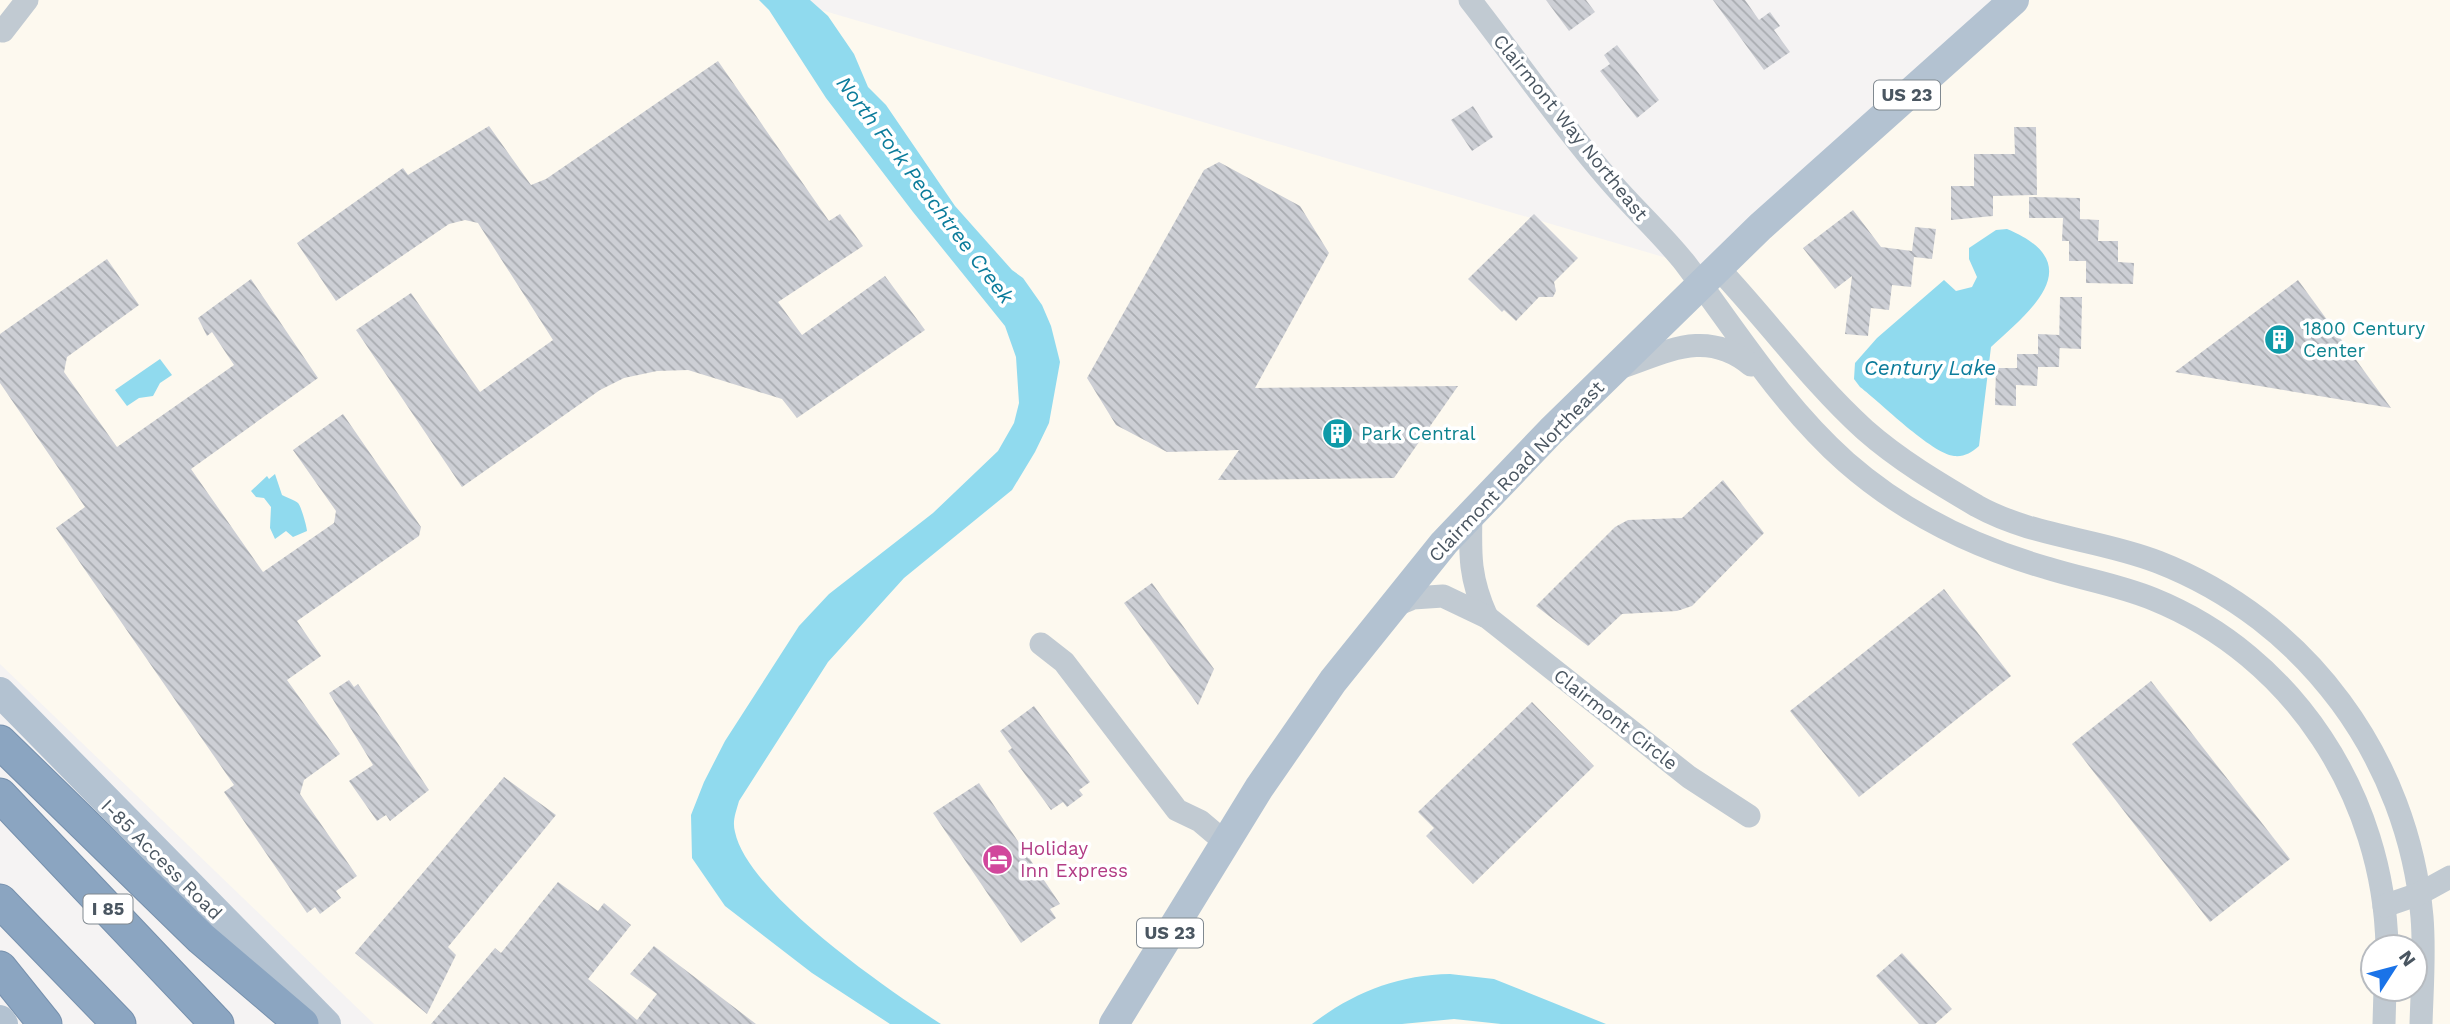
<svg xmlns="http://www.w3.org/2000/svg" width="2450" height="1024" font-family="'Work Sans',sans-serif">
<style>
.commercial{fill:#fdf9ef;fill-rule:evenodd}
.water{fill:#90daee}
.building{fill:url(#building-back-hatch)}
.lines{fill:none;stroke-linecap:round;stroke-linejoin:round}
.highway-casing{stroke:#7690ad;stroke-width:35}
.minor{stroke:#c1cad2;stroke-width:23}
.major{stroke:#b3c2d1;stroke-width:30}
.highway{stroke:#8ba5c1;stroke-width:33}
.labels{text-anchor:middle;stroke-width:7;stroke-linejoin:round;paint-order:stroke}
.shield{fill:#fff;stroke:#808990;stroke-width:2}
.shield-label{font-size:18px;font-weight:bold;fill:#4a5661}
.street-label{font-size:19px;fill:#4a5661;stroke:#fff}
.culture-label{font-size:19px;fill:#0d838f;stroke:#fff;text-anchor:start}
.hotel-label{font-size:19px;fill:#b23c85;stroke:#fff;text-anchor:start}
.water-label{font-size:21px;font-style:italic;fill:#0c7c9b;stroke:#fff}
</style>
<defs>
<pattern id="building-back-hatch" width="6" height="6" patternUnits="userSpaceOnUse" patternTransform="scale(1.75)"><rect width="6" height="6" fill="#cdcfd5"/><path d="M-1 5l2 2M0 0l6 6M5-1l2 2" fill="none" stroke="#a8abb0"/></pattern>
</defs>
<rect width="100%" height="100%" fill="#f5f3f3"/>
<!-- commercial -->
<path class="commercial" d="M 0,0 L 787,0 L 1701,268 L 2028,0 L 2450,0 L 2450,1024 L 374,1024 L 0,664 ZM 2373,947 L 2415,947 L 2415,989 L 2373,989 Z"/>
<!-- water -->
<g class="water">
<path d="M 759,0 L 810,0 L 828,16 L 854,54 L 868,87 L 886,105 L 955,206 L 1012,270 L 1023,278 L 1042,305 L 1051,326 L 1060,362 L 1049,423 L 1035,452 L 1012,490 L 904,578 L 828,662 L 739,801 C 736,812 732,821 735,832 C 748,894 888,990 941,1024 L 890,1024 L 812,973 L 725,906 L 692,858 L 691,815 L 704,782 L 725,741 L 799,626 L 829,594 L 933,513 L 998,451 L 1014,423 L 1019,403 L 1016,357 L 1005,326 L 913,212 L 826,98 L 769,10 Z"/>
<path d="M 2007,229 C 2091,264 2030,311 1991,347 L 1979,446 C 1971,453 1964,457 1954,456 C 1931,453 1881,403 1860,387 L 1854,379 L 1855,363 L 1877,338 L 1944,280 L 1956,291 L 1972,287 L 1977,277 L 1969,259 L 1969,248 L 1996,230 Z"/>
<path d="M 160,359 L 172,375 L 160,383 L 153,396 L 139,398 L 127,406 L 115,390 Z"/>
<path d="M 275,474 L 282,495 C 287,498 295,500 298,503 C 301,506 307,527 307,531 L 293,537 L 286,531 L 275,539 L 270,528 L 271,507 L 264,498 L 256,497 L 251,491 L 267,476 L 269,479 Z"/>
<path d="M 1450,974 L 1494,979 L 1606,1024 L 1501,1024 L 1454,1019 L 1402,1024 L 1312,1024 C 1354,992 1398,975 1450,974 Z"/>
</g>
<!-- building -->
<g class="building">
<path d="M 1546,0 L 1586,0 L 1595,12 L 1569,31 Z"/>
<path d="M 1713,0 L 1745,0 L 1759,20 L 1770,12 L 1780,26 L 1774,30 L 1790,52 L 1764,70 Z"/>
<path d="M 1617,45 L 1659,100 L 1637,118 L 1600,71 L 1610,64 L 1604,55 Z"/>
<path d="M 718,61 L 829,221 L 840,214 L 863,246 L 778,302 L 802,335 L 885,276 L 925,330 L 797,418 L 782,399 L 688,370 L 657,371 L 624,378 L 600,390 L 462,487 L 356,330 L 411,293 L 480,392 L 553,340 L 478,223 L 465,220 L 449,224 L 336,301 L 297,243 L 403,168 L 408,175 L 489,126 L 531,185 L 546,179 Z"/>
<path d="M 1473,106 L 1493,137 L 1472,151 L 1451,120 Z"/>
<path d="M 2014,127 L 2036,127 L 2037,195 L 1993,196 L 1993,216 L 1951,220 L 1951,186 L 1974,186 L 1974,154 L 2015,154 Z"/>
<path d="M 1219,162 L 1300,206 L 1329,253 L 1255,388 L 1458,386 L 1394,478 L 1218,480 L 1239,450 L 1167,452 L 1116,425 L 1087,378 L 1204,170 Z"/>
<path d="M 2029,197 L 2080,198 L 2080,219 L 2099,220 L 2098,241 L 2118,241 L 2118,262 L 2134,263 L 2133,284 L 2086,283 L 2086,261 L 2069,261 L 2069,241 L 2062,241 L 2063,218 L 2029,218 Z"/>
<path d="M 1853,210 L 1881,247 L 1912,251 L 1915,227 L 1936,229 L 1932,259 L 1914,257 L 1911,287 L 1892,285 L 1889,310 L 1871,308 L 1868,336 L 1845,334 L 1852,276 L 1835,289 L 1803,248 Z"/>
<path d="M 1534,214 L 1578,258 L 1554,282 L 1556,291 L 1553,297 L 1539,297 L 1516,321 L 1504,310 L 1502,312 L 1468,279 Z"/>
<path d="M 107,259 L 139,305 L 67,357 L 64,372 L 117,447 L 234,365 L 212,332 L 207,336 L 198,318 L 251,279 L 318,378 L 191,469 L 263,572 L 334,523 L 336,511 L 293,450 L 343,414 L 421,527 L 419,536 L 297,621 L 321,656 L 287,680 L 340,754 L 304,780 L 300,794 L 357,876 L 336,891 L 341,898 L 320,914 L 315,907 L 307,913 L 224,792 L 234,785 L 56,528 L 85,507 L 0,383 L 0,334 Z"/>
<path d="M 2298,280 L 2317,306 L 2391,408 L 2175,372 Z"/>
<path d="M 2060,297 L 2082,297 L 2081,349 L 2059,348 Z"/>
<path d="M 2038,334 L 2060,335 L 2059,367 L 2038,367 L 2037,386 L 2016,385 L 2016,406 L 1995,405 L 1996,368 L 2017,368 L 2017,354 L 2038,354 Z"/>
<path d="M 1723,480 L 1764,533 L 1692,606 L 1677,611 L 1622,614 L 1588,646 L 1536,606 L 1615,527 L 1628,520 L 1682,518 Z"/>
<path d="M 1152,583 L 1214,669 L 1198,705 L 1124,603 Z"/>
<path d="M 1944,589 L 2011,676 L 1859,797 L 1790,711 Z"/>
<path d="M 349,680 L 354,687 L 358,684 L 429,790 L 390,821 L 386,815 L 377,821 L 349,781 L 373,765 L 329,693 Z"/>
<path d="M 2151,681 L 2290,859 L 2210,922 L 2072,744 Z"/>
<path d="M 1532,702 L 1594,766 L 1473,884 L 1426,836 L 1434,828 L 1418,812 Z"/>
<path d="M 1034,706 L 1090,782 L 1079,790 L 1083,795 L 1067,807 L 1063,802 L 1051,810 L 1008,751 L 1012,748 L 1000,731 Z"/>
<path d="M 504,777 L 556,815 L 448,947 L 456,955 L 427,1014 L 355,953 Z"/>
<path d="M 979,783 L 1060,904 L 1050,909 L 1056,918 L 1021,943 L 933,813 Z"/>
<path d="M 558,882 L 598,911 L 604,903 L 631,925 L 588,979 L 637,1020 L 657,994 L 630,974 L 654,946 L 756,1024 L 431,1024 L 495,948 L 501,953 Z"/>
<path d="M 1902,953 L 1952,1009 L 1935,1024 L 1919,1024 L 1876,976 Z"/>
</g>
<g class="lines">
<defs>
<g id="highway">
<path d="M 0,742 L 201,938 L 302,1024"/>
<path d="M 0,795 L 217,1024"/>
<path d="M 0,901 L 119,1024"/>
<path d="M 0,968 L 45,1024"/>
</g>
</defs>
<!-- highway casing -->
<use href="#highway" class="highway-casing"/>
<!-- minor -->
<g class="minor">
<path d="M 1470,0 C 1517,60 1560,124 1610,181 C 1634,209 1662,234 1685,263 C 1737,332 1781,404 1846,462 C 1903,512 1974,547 2047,568 C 2082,579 2119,585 2153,599 C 2294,656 2384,797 2387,947"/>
<path d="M 3,31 L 27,0"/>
<path d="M 1718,268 C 1768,321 1811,381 1865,430 C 1899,460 1938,483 1977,506 C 2033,537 2099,539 2158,562 C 2307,620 2408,759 2422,917 C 2425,953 2422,989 2421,1024"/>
<path d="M 1619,368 C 1667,352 1706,328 1751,365"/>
<path d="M 1471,512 C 1470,554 1469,578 1487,617"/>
<path d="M 1391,607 L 1413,598 L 1443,596 L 1487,617 L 1689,777 L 1749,816"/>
<path d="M 1041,644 L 1064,662 L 1177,810 L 1200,821 L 1226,843"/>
<path d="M 2384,906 L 2419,894 L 2450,877"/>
<path d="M 2384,1024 L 2385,989"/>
</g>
<!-- major -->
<g class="major">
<path d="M 0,692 L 326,1024"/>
<path d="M 0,1020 L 3,1024"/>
<path d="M 1114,1024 L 1259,788 L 1333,681 L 1444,543 L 1551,431 L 1760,227 L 2014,0"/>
</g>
<!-- highway -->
<use href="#highway" class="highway"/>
</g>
<!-- icons -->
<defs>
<symbol id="building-disc" viewBox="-11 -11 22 22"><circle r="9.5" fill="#0f9aa8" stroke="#fff"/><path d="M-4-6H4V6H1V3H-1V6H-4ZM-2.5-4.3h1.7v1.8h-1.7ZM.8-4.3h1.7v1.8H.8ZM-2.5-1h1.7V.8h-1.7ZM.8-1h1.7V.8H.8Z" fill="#fff"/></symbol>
<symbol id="hotel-disc" viewBox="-11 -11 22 22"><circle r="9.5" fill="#d1479c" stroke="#fff"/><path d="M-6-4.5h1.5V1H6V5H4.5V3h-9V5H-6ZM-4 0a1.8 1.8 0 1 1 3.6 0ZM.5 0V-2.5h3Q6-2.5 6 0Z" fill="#fff"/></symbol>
</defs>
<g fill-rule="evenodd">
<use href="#building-disc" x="2262" y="322" width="35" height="35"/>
<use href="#building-disc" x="1320" y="416" width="35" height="35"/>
<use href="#hotel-disc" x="980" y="842" width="35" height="35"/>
</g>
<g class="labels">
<!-- shield labels -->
<g class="shield">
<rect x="1874" y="80.5" width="66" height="29" rx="5"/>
<rect x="83.5" y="894.5" width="49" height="29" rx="5"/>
<rect x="1137" y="918.5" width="66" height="29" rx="5"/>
</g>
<g class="shield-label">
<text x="1907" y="101">US 23</text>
<text x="108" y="915">I 85</text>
<text x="1170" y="939">US 23</text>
</g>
<!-- street labels -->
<g class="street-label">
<text transform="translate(1571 127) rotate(51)" y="7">Clairmont Way Northeast</text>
<text transform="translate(1516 471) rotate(-46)" y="7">Clairmont Road Northeast</text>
<text transform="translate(1616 719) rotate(38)" y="7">Clairmont Circle</text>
<text transform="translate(162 859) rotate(45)" y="7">I-85 Access Road</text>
</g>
<!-- culture labels -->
<g class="culture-label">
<text x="2303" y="335">1800 Century<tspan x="2303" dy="22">Center</tspan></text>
<text x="1361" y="440">Park Central</text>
</g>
<!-- hotel labels -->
<g class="hotel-label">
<text x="1020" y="855">Holiday<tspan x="1020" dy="22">Inn Express</tspan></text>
</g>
<!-- water labels -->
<g class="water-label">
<text transform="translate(925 190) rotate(53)" y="7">North Fork Peachtree Creek</text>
<text x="1930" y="375">Century Lake</text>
</g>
</g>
<!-- north arrow -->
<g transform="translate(2394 968) rotate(54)"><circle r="33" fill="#ffffff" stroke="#b7bbc0" stroke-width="2"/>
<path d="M0-5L12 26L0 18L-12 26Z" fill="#1a73e8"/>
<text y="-10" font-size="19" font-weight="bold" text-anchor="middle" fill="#4a5661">N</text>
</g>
</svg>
